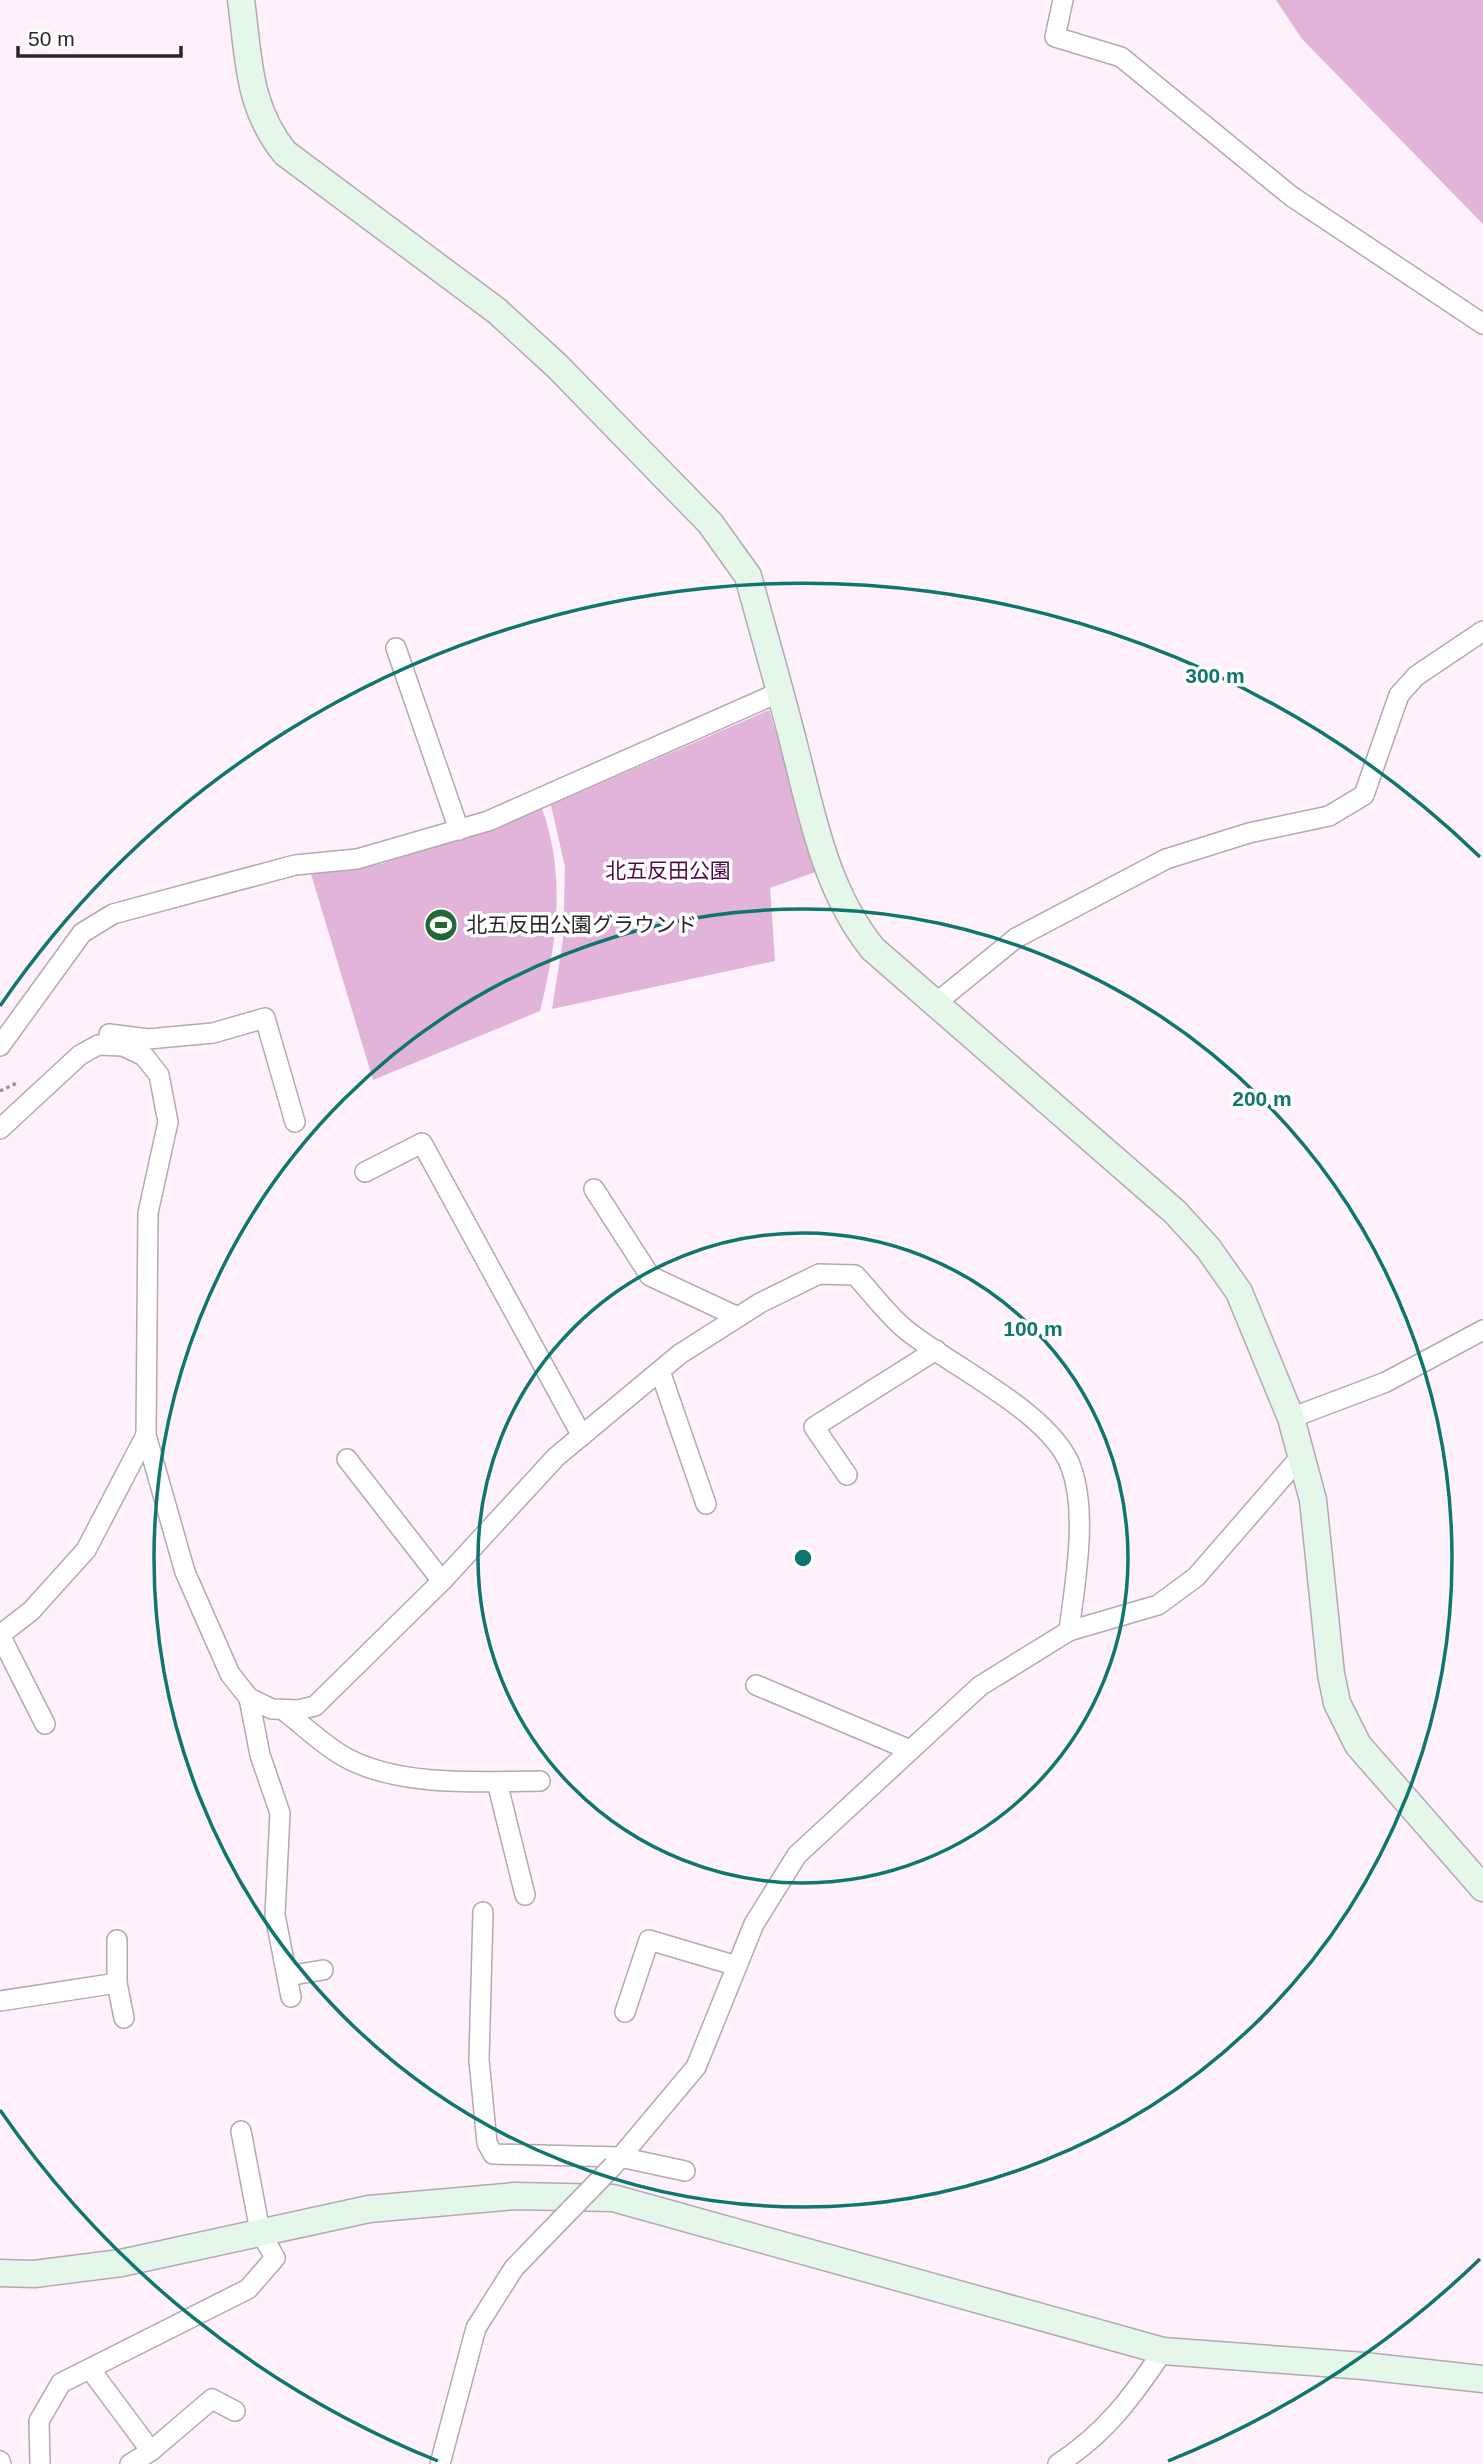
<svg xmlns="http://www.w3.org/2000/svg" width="1483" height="2464" font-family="Helvetica,'Noto Sans JP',sans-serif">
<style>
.green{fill:#e2b4da}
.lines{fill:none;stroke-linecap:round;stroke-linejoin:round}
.street-casing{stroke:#b4a9b2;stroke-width:22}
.secondary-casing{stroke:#b4a9b2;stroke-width:29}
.path{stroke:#9b9299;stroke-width:3.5;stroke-dasharray:3.5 3.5;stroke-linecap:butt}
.street{stroke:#fff;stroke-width:19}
.secondary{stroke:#e5f7e8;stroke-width:26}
.street-bridge-casing{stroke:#b4a9b2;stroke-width:22;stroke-linecap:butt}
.street-bridge{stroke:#fff;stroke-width:19}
.ring{fill:none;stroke:#0f766e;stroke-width:3.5}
.labels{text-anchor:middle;stroke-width:7;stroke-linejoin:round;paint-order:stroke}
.park-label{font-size:21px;fill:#4f0b49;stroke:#fff}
.poi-label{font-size:21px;fill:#2b262a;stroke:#fff;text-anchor:start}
.centre{fill:#0f766e;stroke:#fff;stroke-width:3.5}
.ring-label{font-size:21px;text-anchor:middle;font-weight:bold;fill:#0f766e;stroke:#fff;stroke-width:7;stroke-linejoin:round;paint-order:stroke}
</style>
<rect width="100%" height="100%" fill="#fef1fb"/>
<!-- green -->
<g class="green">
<path d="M 1276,0 L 1483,0 L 1483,224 L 1302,39 Z"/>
<path d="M 769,710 L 818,871 L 770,888 L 775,961 L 552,1009 L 563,940 L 565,867 L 551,805 Z"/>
<path d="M 542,808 C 566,876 557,943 540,1011 L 373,1080 L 311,874 L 381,864 Z"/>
</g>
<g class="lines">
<defs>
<g id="street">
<path d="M 1063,0 L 1055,37 L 1121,57 L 1291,196 L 1483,324"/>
<path d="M 396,648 L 459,830"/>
<path d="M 936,1003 L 1016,938 L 1166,859 L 1249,833 L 1329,816 L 1364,795 L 1399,695 L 1416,676 L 1483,631"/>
<path d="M 109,1034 L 148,1039 L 213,1033 L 265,1018 L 295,1122"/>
<path d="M 0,1046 L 82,933 L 113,914 L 295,865 L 357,859 L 488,821 L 780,692"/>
<path d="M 0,1129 L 80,1055 L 98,1045 L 123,1046 L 144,1056 L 159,1075 L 168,1122 L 148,1213 L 146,1435 L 185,1572 L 230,1674 L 249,1698 L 272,1709 L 298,1710 L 315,1706 L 442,1581 L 556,1457 L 680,1354 L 760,1303 L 819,1274 L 855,1275 C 871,1292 887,1314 905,1329 C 950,1366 1051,1412 1071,1467 C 1088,1514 1075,1582 1069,1631"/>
<path d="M 365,1172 L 422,1143 L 582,1436"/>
<path d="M 594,1189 L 650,1276 L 738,1317"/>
<path d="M 660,1371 L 706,1504"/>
<path d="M 1291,1418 L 1386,1382 L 1483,1330"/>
<path d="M 347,1459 L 442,1581"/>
<path d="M 847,1475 L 814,1427 L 936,1350"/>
<path d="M 756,1685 L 910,1750"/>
<path d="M 249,1698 L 260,1755 L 280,1813 L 275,1915 L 291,1997"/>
<path d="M 283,1710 C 303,1725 322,1744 343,1756 C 396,1787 480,1782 540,1781"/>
<path d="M 45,1724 L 0,1635 L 31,1611 L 86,1550 L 146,1435"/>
<path d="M 497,1782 L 525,1895"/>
<path d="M 483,1912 L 479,2060 L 487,2143 L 493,2154 L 620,2157 L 685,2171"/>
<path d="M 117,1940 L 117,1983"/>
<path d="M 287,1976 L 323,1970"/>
<path d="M 0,2001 L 117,1983 L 124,2018"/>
<path d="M 625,2012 L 649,1940 L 737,1966"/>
<path d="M 613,2166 L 696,2067 L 754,1924 L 797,1855 L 980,1686 L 1069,1631 L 1158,1605 L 1196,1577 L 1302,1455"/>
<path d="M 90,2369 L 151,2451"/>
<path d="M 0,2461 L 1,2464"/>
<path d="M 40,2464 L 39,2421 L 61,2383 L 248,2289 L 275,2258 L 260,2231 L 241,2131"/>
<path d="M 130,2464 L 151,2451 L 212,2399 L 235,2411"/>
<path d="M 440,2464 L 476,2328 L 514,2268 L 545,2236"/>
<path d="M 1058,2464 C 1106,2433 1132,2397 1163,2351"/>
</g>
<g id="secondary">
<path d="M 241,0 C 249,58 247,106 285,153 L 497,311 L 557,366 L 710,523 L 748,576 C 763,631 779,686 793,741 C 812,814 825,890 873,949 L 1175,1212 L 1208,1248 L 1239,1292 L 1291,1418 L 1313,1500 L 1331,1674 L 1337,1703 L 1358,1745 L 1483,1888"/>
<path d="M 0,2273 L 34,2274 L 121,2263 L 369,2209 L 515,2196 L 613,2198 L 1163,2351 L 1364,2366 L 1483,2379"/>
</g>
</defs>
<!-- street casing -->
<use href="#street" class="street-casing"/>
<!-- secondary casing -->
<use href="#secondary" class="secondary-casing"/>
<!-- path -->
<path class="path" d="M 0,1091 L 17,1083"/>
<!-- street -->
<use href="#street" class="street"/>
<!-- secondary -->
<use href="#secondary" class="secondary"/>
<defs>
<path id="street-bridge" d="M 545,2236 L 613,2166"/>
</defs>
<!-- street-bridge casing -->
<use href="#street-bridge" class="street-bridge-casing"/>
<!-- street-bridge -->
<use href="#street-bridge" class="street-bridge"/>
</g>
<!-- distance rings -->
<g class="ring">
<circle cx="803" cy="1558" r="325"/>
<circle cx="803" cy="1558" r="649"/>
<path d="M1480 2259A974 974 0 0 1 1168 2461M438 2461A974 974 0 0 1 0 2110M0 1006A974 974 0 0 1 1480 857"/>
</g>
<!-- icons -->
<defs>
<symbol id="stadium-disc" viewBox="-11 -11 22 22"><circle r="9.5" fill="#226835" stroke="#fff"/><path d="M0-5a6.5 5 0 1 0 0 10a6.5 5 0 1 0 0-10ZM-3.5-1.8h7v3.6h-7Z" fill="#fff"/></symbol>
</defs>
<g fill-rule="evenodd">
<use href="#stadium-disc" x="422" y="906" width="38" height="38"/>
</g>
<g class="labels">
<!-- park labels -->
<g class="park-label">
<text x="668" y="878">北五反田公園</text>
</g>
<!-- poi labels -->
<g class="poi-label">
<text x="466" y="932">北五反田公園グラウンド</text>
</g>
</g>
<circle cx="803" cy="1558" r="10" class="centre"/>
<g class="ring-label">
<text x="1215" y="683">300 m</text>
<text x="1262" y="1106">200 m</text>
<text x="1033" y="1336">100 m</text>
</g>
<!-- scale -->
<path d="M18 46v10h163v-10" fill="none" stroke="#2b262a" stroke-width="3.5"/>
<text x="28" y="46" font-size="21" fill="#2b262a" stroke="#ffffff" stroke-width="5" paint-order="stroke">50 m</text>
</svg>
